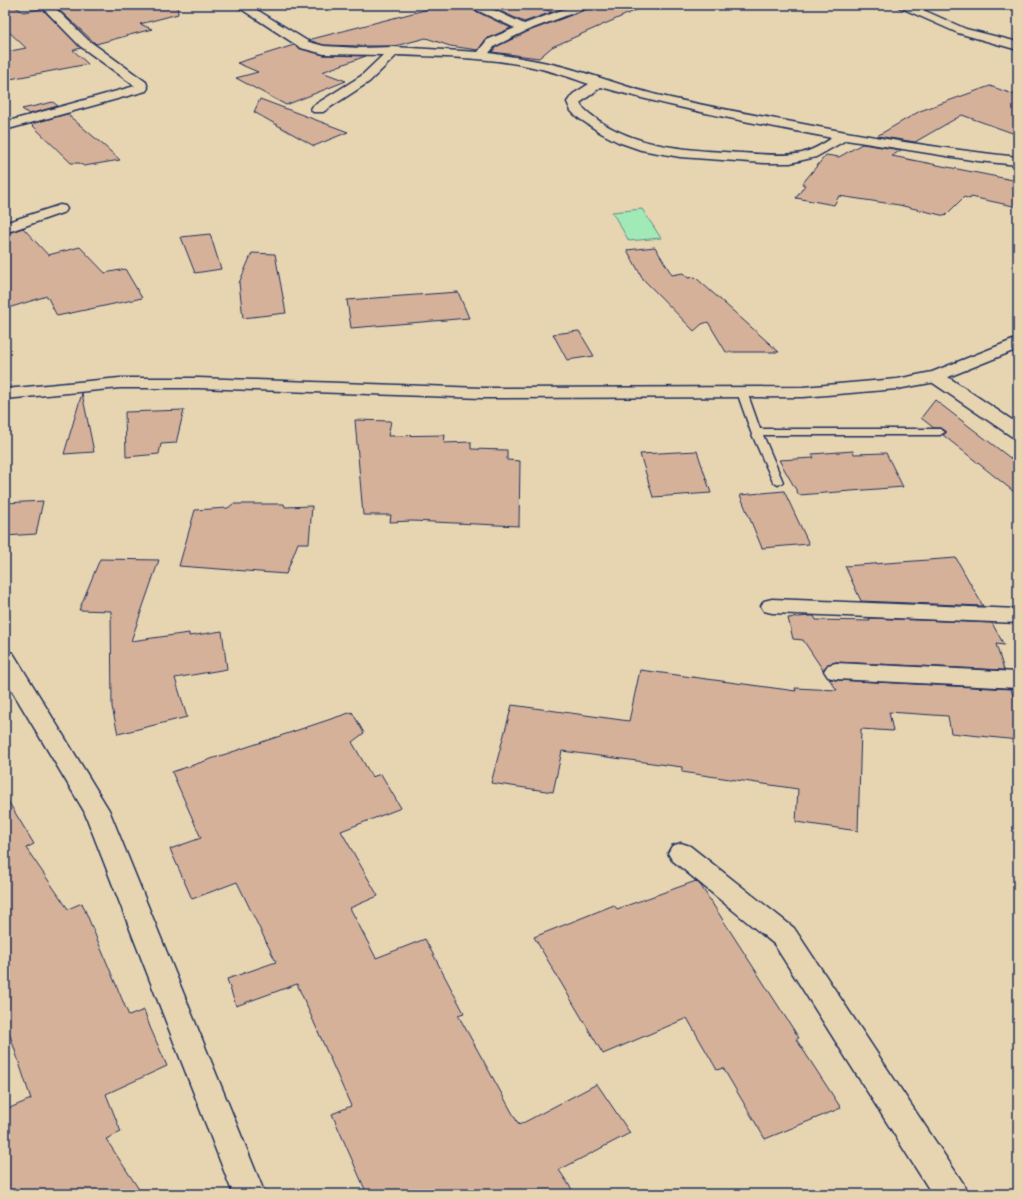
<svg xmlns="http://www.w3.org/2000/svg" width="1023" height="1199" font-family="'Architects Daughter',sans-serif">
<style>
.green{fill:#a1e9b6;stroke:#5e8c8a}
.building{fill:#d6b19a;stroke:#1b2f5e}
.lines{fill:none;stroke-linecap:round;stroke-linejoin:round}
.service-casing{stroke:#1b2f5e;stroke-width:3}
.minor-casing{stroke:#1b2f5e;stroke-width:3}
.primary-casing{stroke:#1b2f5e;stroke-width:3}
.service{fill:#e7d5b2;fill-rule:evenodd}
.minor{fill:#e7d5b2;fill-rule:evenodd}
.primary{fill:#e7d5b2;fill-rule:evenodd}
</style>
<rect width="100%" height="100%" fill="#e7d5b2"/>
<filter id="ink" filterUnits="userSpaceOnUse"><feTurbulence type="fractalNoise" baseFrequency=".025" numOctaves="2"/><feDisplacementMap in="SourceGraphic" scale="8" xChannelSelector="R" yChannelSelector="G"/><feConvolveMatrix kernelMatrix="1 2 1 2 8 2 1 2 1" color-interpolation-filters="sRGB"/></filter>
<g filter="url(#ink)">
<!-- green -->
<path class="green" d="M 642,209 L 661,238 L 629,241 L 612,212 Z"/>
<!-- building -->
<g class="building">
<path d="M 5,5 L 13,5 L 23,12 L 42,9 L 81,48 L 73,50 L 88,64 L 5,80 L 5,52 L 26,48 L 5,28 Z"/>
<path d="M 66,5 L 177,5 L 178,14 L 140,24 L 152,29 L 96,44 L 56,7 Z"/>
<path d="M 444,5 L 466,5 L 469,8 L 511,28 L 486,39 L 478,50 L 450,46 L 426,38 L 395,46 L 360,46 L 324,45 L 308,40 Z"/>
<path d="M 487,5 L 534,5 L 552,12 L 524,22 Z"/>
<path d="M 592,5 L 648,5 L 552,47 L 539,58 L 492,52 L 496,47 L 529,31 L 590,8 Z"/>
<path d="M 294,45 L 301,49 L 324,55 L 366,56 L 322,72 L 346,81 L 286,105 L 236,78 L 258,72 L 237,63 Z"/>
<path d="M 990,86 L 1018,96 L 1018,135 L 962,115 L 915,142 L 877,136 L 920,111 Z"/>
<path d="M 260,99 L 348,132 L 314,146 L 254,112 Z"/>
<path d="M 53,102 L 58,106 L 29,114 L 22,109 Z"/>
<path d="M 67,114 L 101,143 L 120,160 L 84,166 L 79,163 L 71,163 L 31,124 Z"/>
<path d="M 862,144 L 901,150 L 892,156 L 1018,181 L 1018,207 L 971,197 L 970,199 L 964,197 L 945,216 L 899,205 L 839,196 L 834,205 L 796,198 L 805,185 L 802,184 L 826,155 L 839,157 Z"/>
<path d="M 23,228 L 48,255 L 80,247 L 105,273 L 125,269 L 142,298 L 57,316 L 47,296 L 5,309 L 5,234 Z"/>
<path d="M 210,234 L 221,269 L 195,273 L 181,237 Z"/>
<path d="M 655,247 L 672,275 L 683,273 L 688,278 L 695,277 L 779,352 L 726,352 L 708,322 L 702,324 L 694,331 L 643,279 L 627,250 Z"/>
<path d="M 252,253 L 275,254 L 286,313 L 243,318 L 239,283 Z"/>
<path d="M 458,292 L 469,318 L 351,328 L 347,300 Z"/>
<path d="M 579,331 L 594,356 L 567,360 L 553,334 Z"/>
<path d="M 82,393 L 94,452 L 64,454 Z"/>
<path d="M 935,400 L 1018,464 L 1018,495 L 943,435 L 946,433 L 946,431 L 940,428 L 934,428 L 921,418 Z"/>
<path d="M 184,410 L 176,443 L 161,444 L 159,454 L 126,457 L 125,412 Z"/>
<path d="M 355,420 L 391,421 L 388,436 L 445,435 L 444,443 L 471,442 L 471,449 L 507,450 L 507,460 L 520,461 L 519,526 L 412,521 L 390,522 L 391,515 L 363,515 Z"/>
<path d="M 697,451 L 711,493 L 653,497 L 640,454 Z"/>
<path d="M 853,451 L 854,454 L 886,453 L 903,487 L 799,495 L 779,460 L 814,458 L 812,454 Z"/>
<path d="M 784,491 L 809,544 L 762,548 L 740,495 Z"/>
<path d="M 43,501 L 36,534 L 5,536 L 5,503 Z"/>
<path d="M 233,504 L 284,504 L 285,507 L 312,506 L 309,543 L 298,543 L 286,574 L 179,566 L 195,510 L 228,508 Z"/>
<path d="M 956,558 L 983,606 L 861,601 L 845,566 Z"/>
<path d="M 100,559 L 159,560 L 131,641 L 189,633 L 189,636 L 222,631 L 227,669 L 175,678 L 187,717 L 118,734 L 112,707 L 111,611 L 79,610 Z"/>
<path d="M 809,616 L 814,616 L 816,620 L 870,621 L 869,618 L 992,623 L 1004,645 L 996,644 L 1004,670 L 836,662 L 828,664 L 823,670 L 803,640 L 793,639 L 788,618 Z"/>
<path d="M 640,670 L 796,691 L 795,688 L 837,690 L 829,679 L 836,680 L 1011,689 L 1013,696 L 1018,696 L 1018,740 L 951,733 L 948,716 L 889,712 L 893,731 L 861,729 L 858,831 L 796,822 L 798,789 L 682,772 L 682,767 L 562,751 L 553,792 L 491,783 L 512,705 L 629,721 Z"/>
<path d="M 352,712 L 364,733 L 352,742 L 372,777 L 381,774 L 401,808 L 341,831 L 378,896 L 350,908 L 376,958 L 425,939 L 464,1013 L 458,1015 L 519,1125 L 597,1084 L 630,1133 L 559,1170 L 575,1194 L 367,1194 L 332,1114 L 351,1106 L 297,984 L 236,1006 L 227,979 L 276,962 L 237,882 L 192,899 L 170,849 L 201,838 L 172,772 Z"/>
<path d="M 5,796 L 34,844 L 26,848 L 68,909 L 82,903 L 129,1016 L 144,1010 L 150,1027 L 167,1066 L 106,1094 L 121,1132 L 106,1139 L 142,1194 L 5,1194 L 5,1110 L 31,1099 L 5,1020 Z"/>
<path d="M 696,881 L 701,886 L 799,1038 L 796,1039 L 841,1108 L 765,1139 L 723,1068 L 717,1070 L 687,1018 L 603,1054 L 534,937 L 614,905 L 617,909 Z"/>
</g>
<g class="lines">
<defs>
<path id="service" d="M 742,389 L 747,392 L 760,429 L 940,429 L 945,432 L 940,435 L 763,435 L 783,482 L 778,485 L 773,482 L 751,432 L 737,392 Z"/>
<g id="minor">
<path d="M 40,5 L 52,5 L 88,40 L 146,82 L 148,88 L 146,91 L 5,130 L 5,122 L 135,86 L 80,46 Z"/>
<path d="M 235,5 L 249,5 L 309,42 L 324,46 L 360,48 L 394,47 L 478,52 L 487,40 L 515,28 L 470,7 L 468,5 L 483,5 L 524,24 L 575,5 L 591,5 L 589,7 L 528,30 L 495,46 L 489,53 C 514,57 539,60 564,67 C 595,75 625,87 657,95 C 700,105 744,113 787,121 C 864,136 941,149 1018,157 L 1018,165 L 978,161 L 846,140 L 816,157 L 790,163 L 764,163 L 680,157 L 641,150 L 618,142 L 601,133 L 577,117 L 571,111 L 567,102 L 573,94 L 589,84 C 569,77 549,70 528,66 C 485,57 440,57 397,55 L 369,82 L 323,112 L 313,112 L 311,109 L 313,106 L 361,76 L 383,55 L 324,54 L 301,48 ZM 601,87 C 677,109 754,123 832,138 C 823,144 813,150 802,153 C 783,157 761,154 742,153 C 686,150 625,148 582,107 L 580,103 Z"/>
<path d="M 897,5 L 912,5 L 966,29 L 1018,42 L 1018,50 L 958,33 L 899,7 Z"/>
<path d="M 60,205 L 65,206 L 67,209 L 65,212 L 5,233 L 5,223 Z"/>
<path d="M 936,372 L 942,373 L 1018,424 L 1018,438 L 1011,436 L 930,381 L 927,377 L 930,373 Z"/>
<path d="M 772,599 L 1018,609 L 1018,623 L 772,613 L 764,611 L 761,606 L 764,601 Z"/>
<path d="M 5,651 L 13,653 L 109,810 L 265,1194 L 233,1194 L 84,811 L 5,679 Z"/>
<path d="M 836,663 L 1018,672 L 1018,688 L 836,679 L 828,677 L 824,671 L 828,665 Z"/>
<path d="M 681,843 L 690,846 L 794,928 L 963,1183 L 967,1194 L 932,1194 L 774,944 L 672,860 L 668,853 L 672,846 Z"/>
</g>
<path id="primary" d="M 1018,338 L 1018,349 L 936,382 L 897,389 L 803,397 L 482,398 L 198,388 L 120,388 L 5,399 L 5,389 L 120,378 L 198,378 L 482,388 L 803,387 L 897,379 L 932,372 Z"/>
</defs>
<!-- service casing -->
<use href="#service" class="service-casing"/>
<!-- minor casing -->
<use href="#minor" class="minor-casing"/>
<!-- primary casing -->
<use href="#primary" class="primary-casing"/>
<!-- service -->
<use href="#service" class="service"/>
<!-- minor -->
<use href="#minor" class="minor"/>
<!-- primary -->
<use href="#primary" class="primary"/>
</g>
</g>
<!-- margin -->
<rect width="1023" height="1199" fill="none" stroke="#e7d5b2" stroke-width="20"/>
<rect x="10" y="10" width="1003" height="1179" fill="none" stroke="#1b2f5e" stroke-width="1.5" filter="url(#ink)"/>
</svg>
